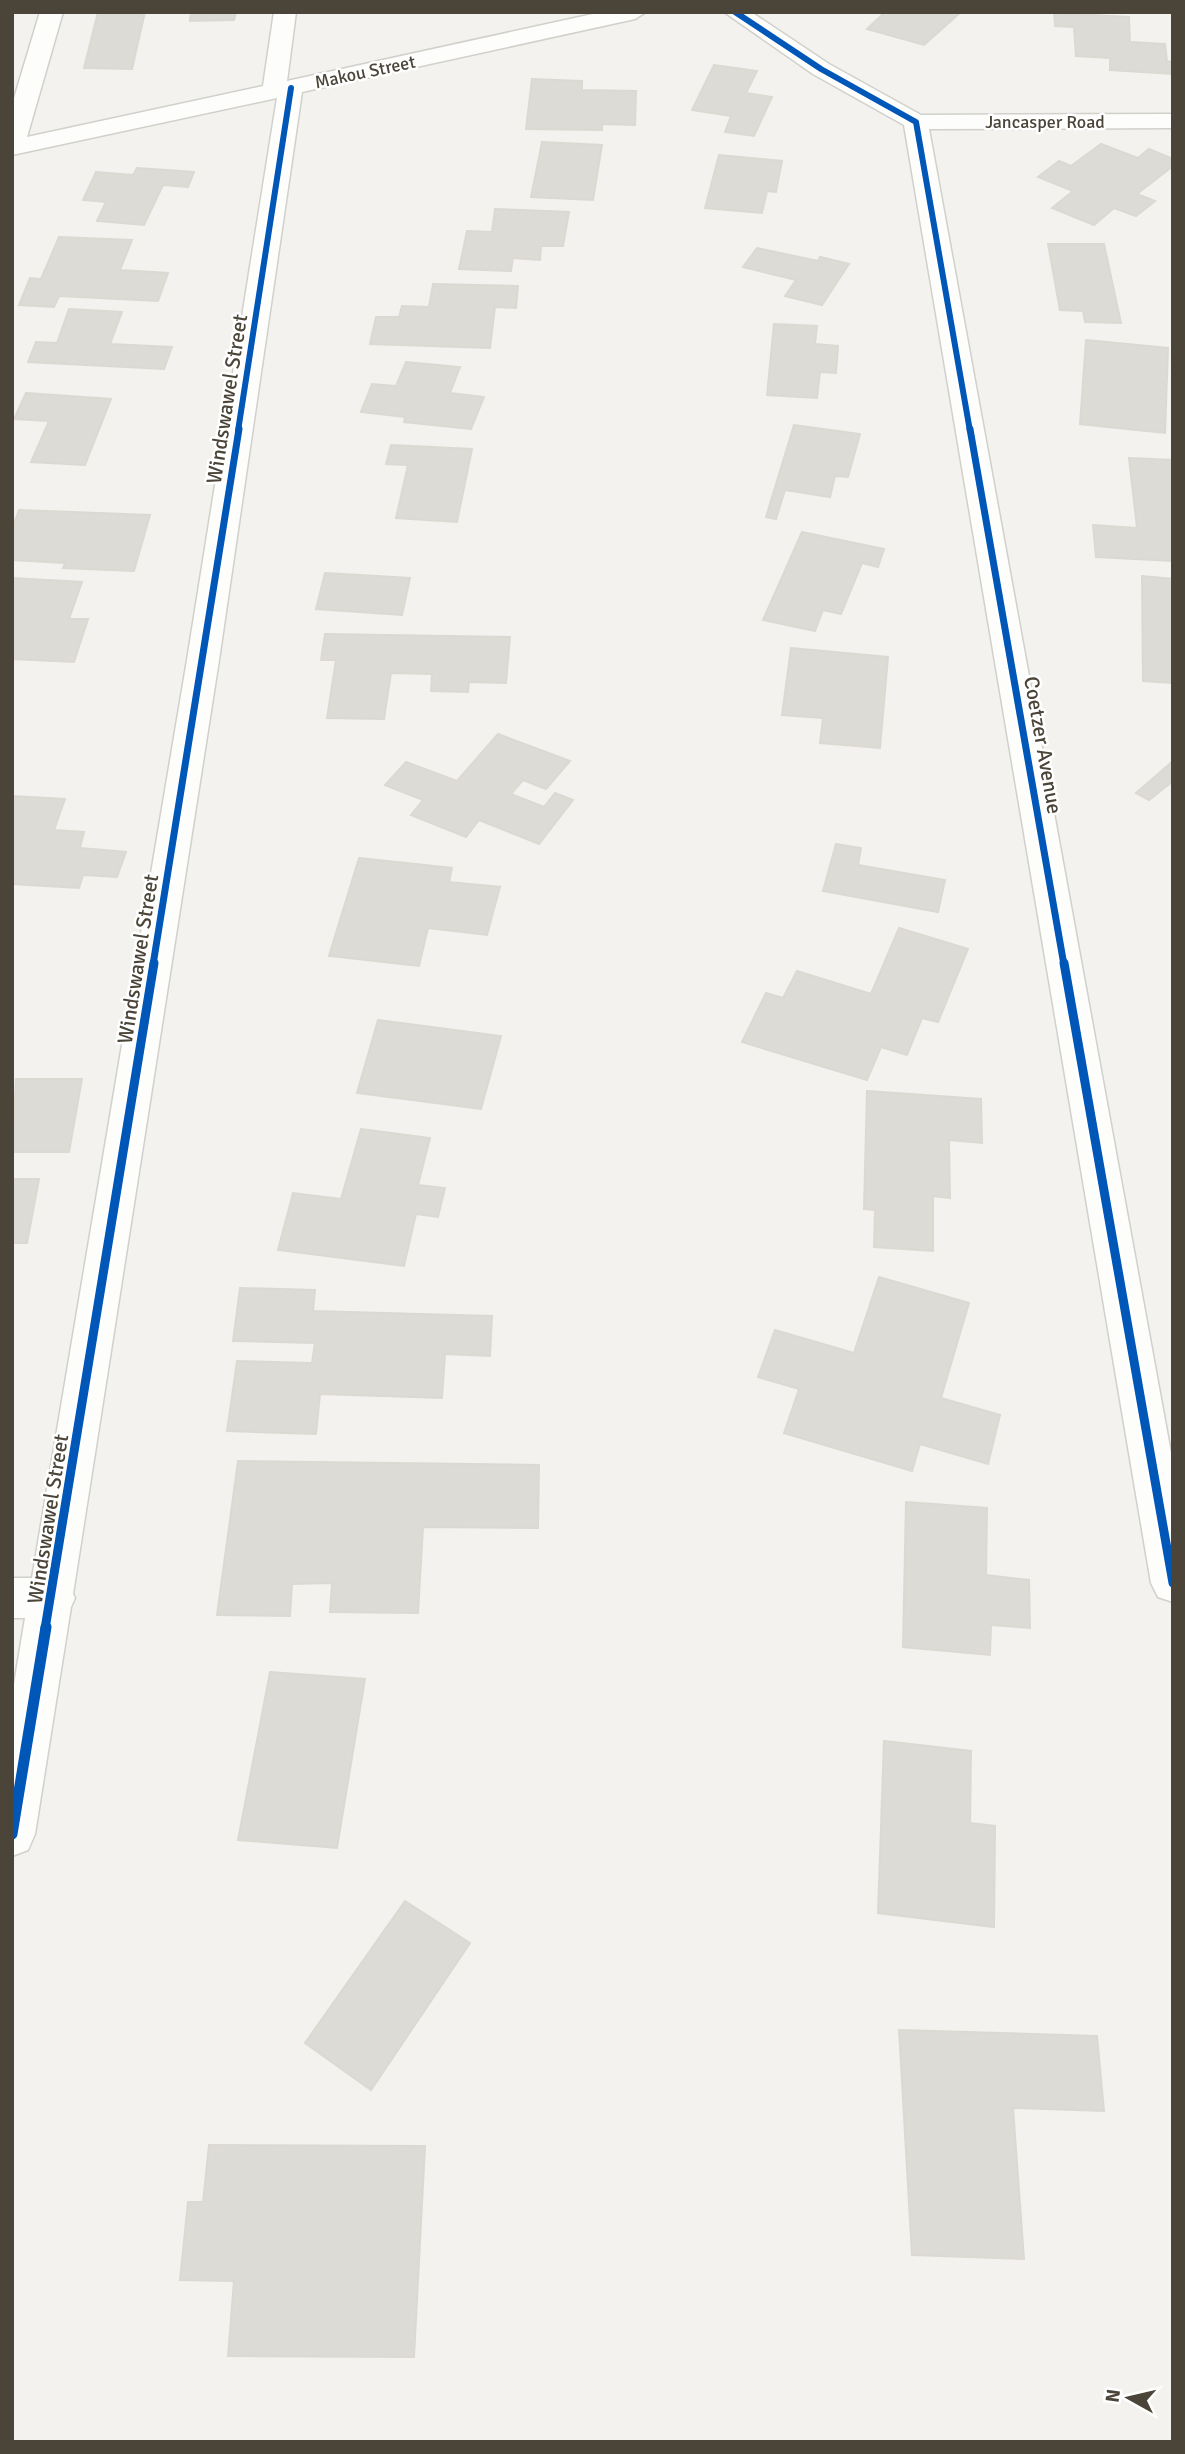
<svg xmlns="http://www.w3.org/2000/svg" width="1185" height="2454" font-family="Signika,sans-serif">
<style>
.building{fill:#dddbd6;stroke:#dcd9d3;stroke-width:2}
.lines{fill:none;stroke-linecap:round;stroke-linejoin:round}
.minor-casing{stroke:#d1d0cb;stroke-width:3}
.minor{fill:#fdfdfc;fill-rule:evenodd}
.cycleway-far3-casing{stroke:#fff;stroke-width:9}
.cycleway-far2-casing{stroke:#fff;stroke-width:10}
.cycleway-far1-casing{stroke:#fff;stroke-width:13}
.cycleway-casing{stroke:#fff;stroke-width:16}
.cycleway-far3{stroke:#0057b8;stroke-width:6}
.cycleway-far2{stroke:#0057b8;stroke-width:7}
.cycleway-far1{stroke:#0057b8;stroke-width:9}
.cycleway{stroke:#0057b8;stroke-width:11}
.labels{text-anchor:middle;stroke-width:5;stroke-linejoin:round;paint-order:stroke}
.far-street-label{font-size:18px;fill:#4b4438;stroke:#fff}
.street-label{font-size:21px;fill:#4b4438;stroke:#fff}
</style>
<rect width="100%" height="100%" fill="#f3f2ee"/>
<!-- building -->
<g class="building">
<path d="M 98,12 L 145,12 L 132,69 L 84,68 Z"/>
<path d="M 191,12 L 236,12 L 234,20 L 190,21 Z"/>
<path d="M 885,12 L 961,12 L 924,45 L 867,29 Z"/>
<path d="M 1054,13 L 1129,17 L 1130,42 L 1165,44 L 1167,61 L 1173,62 L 1173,74 L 1110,70 L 1110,58 L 1076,56 L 1074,27 L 1055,26 Z"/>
<path d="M 714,65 L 757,71 L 746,93 L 772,97 L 754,136 L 725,132 L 731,116 L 692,110 Z"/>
<path d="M 532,79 L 582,81 L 582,90 L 636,91 L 635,125 L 602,124 L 602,130 L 526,129 Z"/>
<path d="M 542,142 L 602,145 L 593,200 L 531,197 Z"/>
<path d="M 1101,144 L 1138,158 L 1149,149 L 1173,159 L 1173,166 L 1137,194 L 1155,201 L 1136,216 L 1114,208 L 1094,225 L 1052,208 L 1073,191 L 1038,177 L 1059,161 L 1071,166 Z"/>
<path d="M 719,155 L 782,161 L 776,192 L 767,191 L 762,213 L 705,208 Z"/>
<path d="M 137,168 L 194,172 L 188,187 L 163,185 L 144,225 L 97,221 L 106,202 L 83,200 L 96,172 L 133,175 Z"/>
<path d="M 495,209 L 569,212 L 563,246 L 541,246 L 540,260 L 513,258 L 511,271 L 459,269 L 467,231 L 492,232 Z"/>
<path d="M 59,237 L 132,240 L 120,270 L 168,273 L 158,301 L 59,296 L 54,307 L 19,305 L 30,278 L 41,279 Z"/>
<path d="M 1048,244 L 1104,244 L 1121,323 L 1085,322 L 1083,311 L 1060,310 Z"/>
<path d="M 757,248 L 818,261 L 820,257 L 849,264 L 822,305 L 785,296 L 796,280 L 743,267 Z"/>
<path d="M 433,284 L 518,286 L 516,308 L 495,307 L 490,348 L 370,344 L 376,317 L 399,317 L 402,306 L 429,307 Z"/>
<path d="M 69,309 L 122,312 L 110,344 L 172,347 L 164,369 L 28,362 L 36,342 L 57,343 Z"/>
<path d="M 774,324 L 817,326 L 815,344 L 838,346 L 836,373 L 820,372 L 817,398 L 767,395 Z"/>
<path d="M 1086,340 L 1168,348 L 1165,433 L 1080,424 Z"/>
<path d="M 406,362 L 460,367 L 450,393 L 484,397 L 471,429 L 404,422 L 405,417 L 361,412 L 372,384 L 396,386 Z"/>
<path d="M 26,393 L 111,399 L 85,465 L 31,462 L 49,421 L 14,419 Z"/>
<path d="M 794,425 L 860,434 L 848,477 L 835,476 L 830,497 L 785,490 L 776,519 L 766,517 Z"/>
<path d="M 391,445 L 472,449 L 457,522 L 396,518 L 408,465 L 386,464 Z"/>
<path d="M 1129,458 L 1173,460 L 1173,561 L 1096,557 L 1093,525 L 1137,528 Z"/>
<path d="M 19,510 L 150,515 L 134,571 L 63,568 L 65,563 L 12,560 L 12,529 Z"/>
<path d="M 802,532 L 884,549 L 878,567 L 862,563 L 841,614 L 823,610 L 815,631 L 763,620 Z"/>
<path d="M 325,573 L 410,578 L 402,615 L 316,609 Z"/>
<path d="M 1142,576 L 1173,579 L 1173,683 L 1143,681 Z"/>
<path d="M 12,578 L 82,582 L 69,619 L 88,619 L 74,662 L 12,659 Z"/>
<path d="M 325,634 L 510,637 L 506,683 L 469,682 L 468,692 L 431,691 L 432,674 L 391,673 L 384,719 L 327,718 L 336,660 L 321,660 Z"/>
<path d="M 791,648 L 888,657 L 880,748 L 820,743 L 823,718 L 782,715 Z"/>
<path d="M 498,734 L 570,761 L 546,789 L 523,780 L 511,794 L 544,807 L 555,793 L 573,800 L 539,844 L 479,820 L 466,837 L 411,815 L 423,800 L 385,785 L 406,762 L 457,781 Z"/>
<path d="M 1173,761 L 1173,781 L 1149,800 L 1136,793 Z"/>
<path d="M 12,796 L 65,799 L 54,830 L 84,832 L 80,848 L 126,852 L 117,877 L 83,875 L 79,888 L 12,884 Z"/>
<path d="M 836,844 L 861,848 L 858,865 L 945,880 L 938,912 L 823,891 Z"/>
<path d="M 359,858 L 452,868 L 449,882 L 500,887 L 487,935 L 428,928 L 419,966 L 329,956 Z"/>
<path d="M 899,928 L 968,949 L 938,1022 L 922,1018 L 907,1055 L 881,1047 L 867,1080 L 742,1042 L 766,993 L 783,998 L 797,971 L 871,994 Z"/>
<path d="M 378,1020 L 501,1036 L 481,1109 L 357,1093 Z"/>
<path d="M 16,1079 L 82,1079 L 69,1152 L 12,1152 Z"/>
<path d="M 867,1091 L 981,1099 L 982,1143 L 949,1140 L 950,1198 L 933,1196 L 933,1251 L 874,1247 L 875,1210 L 864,1209 Z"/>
<path d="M 361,1129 L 430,1138 L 418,1185 L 445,1188 L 438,1217 L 416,1214 L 404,1266 L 278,1250 L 293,1193 L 341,1199 Z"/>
<path d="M 12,1179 L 39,1179 L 27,1243 L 12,1243 Z"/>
<path d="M 879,1277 L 969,1303 L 941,1398 L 1000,1415 L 988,1464 L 920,1444 L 912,1471 L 784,1433 L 799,1389 L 758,1377 L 775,1330 L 854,1353 Z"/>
<path d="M 240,1288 L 315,1290 L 313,1311 L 492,1316 L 490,1356 L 445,1354 L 442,1398 L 320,1394 L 316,1434 L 227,1431 L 237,1361 L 312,1363 L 315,1343 L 233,1341 Z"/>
<path d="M 238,1461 L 539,1465 L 538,1528 L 423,1527 L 418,1613 L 330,1612 L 332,1583 L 292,1584 L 290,1616 L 217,1615 Z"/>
<path d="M 906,1502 L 987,1508 L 986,1575 L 1029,1580 L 1030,1628 L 991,1625 L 990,1655 L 903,1647 Z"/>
<path d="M 270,1672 L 365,1679 L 337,1848 L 238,1840 Z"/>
<path d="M 884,1741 L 971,1751 L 970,1823 L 995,1826 L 994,1927 L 878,1913 Z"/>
<path d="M 405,1901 L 470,1943 L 371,2090 L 305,2043 Z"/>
<path d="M 899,2030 L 1097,2036 L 1104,2111 L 1013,2108 L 1024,2259 L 912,2255 Z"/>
<path d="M 209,2145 L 425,2146 L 414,2357 L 228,2356 L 234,2281 L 180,2280 L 188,2202 L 203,2202 Z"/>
</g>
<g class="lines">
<defs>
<g id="minor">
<path d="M 40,12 L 63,12 L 27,137 L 263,86 L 274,12 L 296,12 L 287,81 L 602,12 L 646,12 L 635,19 L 302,92 L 219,660 L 73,1594 L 75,1598 L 71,1607 L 35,1834 L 28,1850 L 12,1856 L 12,1696 L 25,1618 L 12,1618 L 12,1578 L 32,1578 L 187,660 L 277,98 L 12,155 L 12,105 Z"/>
<path d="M 724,12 L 751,12 L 829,64 L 921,115 L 1173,114 L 1173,128 L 929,129 L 1173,1464 L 1173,1602 L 1158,1597 L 1151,1583 L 904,125 L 813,74 Z"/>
</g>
</defs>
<!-- minor casing -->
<use href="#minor" class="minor-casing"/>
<!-- minor -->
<use href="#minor" class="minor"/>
<defs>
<g id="cycleway-far3">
<path d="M 735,12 L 821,69 L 916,122 L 970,431"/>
<path d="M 238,431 L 291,88"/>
</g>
<g id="cycleway-far2">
<path d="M 970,429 L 1064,965"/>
<path d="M 153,965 L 239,429"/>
</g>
<g id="cycleway-far1">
<path d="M 1064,963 L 1173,1583"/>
<path d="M 45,1629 L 154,963"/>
</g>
<path id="cycleway" d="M 12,1834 L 46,1627"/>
</defs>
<!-- cycleway-far3 casing -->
<use href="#cycleway-far3" class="cycleway-far3-casing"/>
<!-- cycleway-far2 casing -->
<use href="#cycleway-far2" class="cycleway-far2-casing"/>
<!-- cycleway-far1 casing -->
<use href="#cycleway-far1" class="cycleway-far1-casing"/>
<!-- cycleway casing -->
<use href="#cycleway" class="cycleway-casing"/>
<!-- cycleway-far3 -->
<use href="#cycleway-far3" class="cycleway-far3"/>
<!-- cycleway-far2 -->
<use href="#cycleway-far2" class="cycleway-far2"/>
<!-- cycleway-far1 -->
<use href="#cycleway-far1" class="cycleway-far1"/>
<!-- cycleway -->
<use href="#cycleway" class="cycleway"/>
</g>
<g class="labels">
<!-- far-street labels -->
<g class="far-street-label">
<text transform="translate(365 72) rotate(-12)" y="6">Makou Street</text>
<text x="1045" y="128">Jancasper Road</text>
</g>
<!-- street labels -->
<g class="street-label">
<text transform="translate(227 399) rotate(-81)" y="7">Windswawel Street</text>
<text transform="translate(1043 745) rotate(80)" y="7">Coetzer Avenue</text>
<text transform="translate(138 959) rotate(-81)" y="7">Windswawel Street</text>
<text transform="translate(48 1519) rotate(-81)" y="7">Windswawel Street</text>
</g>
</g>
<!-- border -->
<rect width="1185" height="2454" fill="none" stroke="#4b4438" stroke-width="28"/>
<!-- north arrow -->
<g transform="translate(1129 2398) rotate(278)" stroke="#ffffff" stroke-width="5" paint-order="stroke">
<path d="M0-5L12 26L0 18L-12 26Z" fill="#4b4438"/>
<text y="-10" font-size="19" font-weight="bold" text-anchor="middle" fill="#4b4438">N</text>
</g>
</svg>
